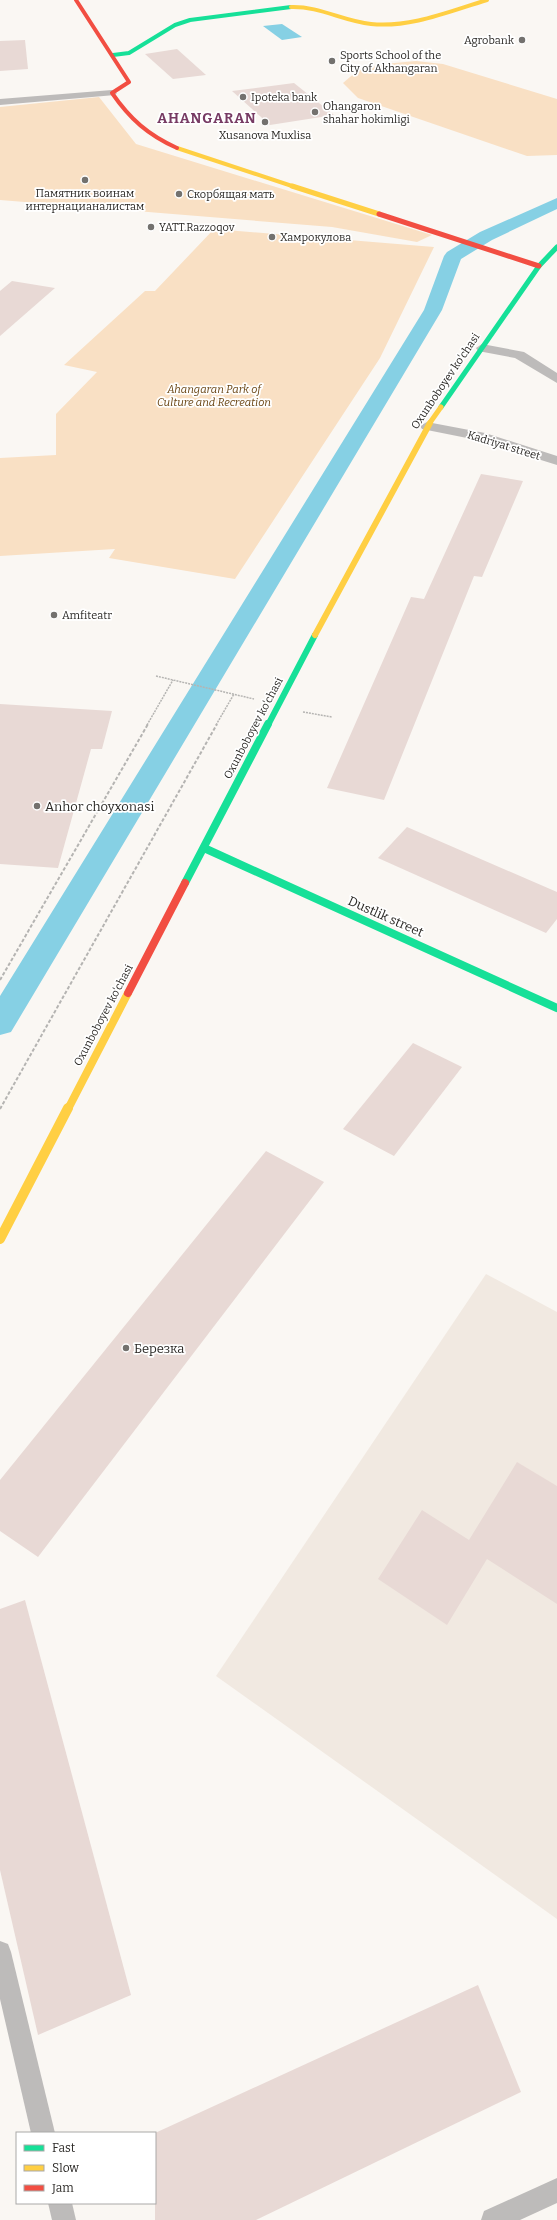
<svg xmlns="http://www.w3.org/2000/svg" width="557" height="2220" font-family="Bitter,serif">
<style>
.built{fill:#f1e9e1}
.green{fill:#f9e0c4}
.water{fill:#86d0e4}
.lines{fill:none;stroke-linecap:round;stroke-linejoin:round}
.canal{fill:#86d0e4;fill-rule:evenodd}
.building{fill:#e8d9d5}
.path-far1{stroke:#b5b4b2;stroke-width:1.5;stroke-dasharray:2 1;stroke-linecap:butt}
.path{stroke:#b5b4b2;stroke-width:2;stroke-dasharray:3.5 2;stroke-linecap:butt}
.lane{fill:#bdbbba;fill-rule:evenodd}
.street{fill:#bdbbba;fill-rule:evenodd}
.fast-far3{stroke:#16e098;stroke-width:4}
.fast-far2{stroke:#16e098;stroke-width:5}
.fast-far1{stroke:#16e098;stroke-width:6}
.fast{stroke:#16e098;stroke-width:8}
.slow-far4{stroke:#ffcf43;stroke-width:4}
.slow-far3{stroke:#ffcf43;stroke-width:5}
.slow-far2{stroke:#ffcf43;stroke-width:6}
.slow-far1{stroke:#ffcf43;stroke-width:8}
.slow{stroke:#ffcf43;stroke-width:10}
.jam-far2{stroke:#f24e42;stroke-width:4}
.jam-far1{stroke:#f24e42;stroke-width:5}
.jam{stroke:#f24e42;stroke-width:8}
.poi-dot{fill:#73716e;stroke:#fff;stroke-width:1.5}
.labels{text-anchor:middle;stroke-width:3.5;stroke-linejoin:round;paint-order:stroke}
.far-poi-label{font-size:11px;fill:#2b2926;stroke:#fff;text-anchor:start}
.far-street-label{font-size:11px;fill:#2b2926;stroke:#fff}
.far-park-label{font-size:11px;font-style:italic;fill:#694412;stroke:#fff}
.poi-label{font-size:13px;fill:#2b2926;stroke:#fff;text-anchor:start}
.street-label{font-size:13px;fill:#2b2926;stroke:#fff}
.far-district-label{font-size:14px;font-weight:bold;letter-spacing:1px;fill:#773b64;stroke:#fff}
</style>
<rect width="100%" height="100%" fill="#faf7f3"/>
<!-- built -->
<path class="built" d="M 486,1274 L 557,1312 L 557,1919 L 216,1676 Z"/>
<!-- green -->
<g class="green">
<path d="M 416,61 L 443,64 L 557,99 L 557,155 L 527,156 L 358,98 L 343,83 L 357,71 L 384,64 Z"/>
<path d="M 99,97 L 136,144 L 432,235 L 417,242 L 332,227 L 0,200 L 0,107 Z"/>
<path d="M 214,229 L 434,247 L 380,358 L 235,579 L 109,558 L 115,549 L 0,556 L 0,458 L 56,455 L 56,414 L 97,372 L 64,365 L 145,291 L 155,291 Z"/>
</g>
<!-- water -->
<path class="water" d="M 282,24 L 302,37 L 282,40 L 263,26 Z"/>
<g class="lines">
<!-- canal -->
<path class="canal" d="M 557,198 L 557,209 L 492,240 L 461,259 L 442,310 L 11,1032 L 0,1035 L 0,996 L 424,310 L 444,256 L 447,252 L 480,232 Z"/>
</g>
<!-- building -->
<g class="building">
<path d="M 25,40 L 28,69 L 0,71 L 0,41 Z"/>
<path d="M 177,49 L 206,75 L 173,79 L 145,54 Z"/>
<path d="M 294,83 L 334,115 L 270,125 L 232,91 Z"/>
<path d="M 12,281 L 55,288 L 0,336 L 0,291 Z"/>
<path d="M 481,474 L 523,481 L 482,577 L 474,576 L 384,800 L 327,788 L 411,597 L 424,599 Z"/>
<path d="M 0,704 L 112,711 L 102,749 L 91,749 L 58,868 L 0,864 Z"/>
<path d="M 407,827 L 557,892 L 557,919 L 546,933 L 378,858 Z"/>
<path d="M 413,1043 L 462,1067 L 394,1156 L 343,1129 Z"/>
<path d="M 266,1151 L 324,1182 L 38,1557 L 0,1531 L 0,1480 Z"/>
<path d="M 517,1462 L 557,1486 L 557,1604 L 487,1559 L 447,1625 L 378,1579 L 422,1510 L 469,1540 Z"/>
<path d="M 25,1600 L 131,1995 L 38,2035 L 0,1870 L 0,1609 Z"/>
<path d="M 478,1985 L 521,2092 L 256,2220 L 155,2220 L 155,2133 Z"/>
</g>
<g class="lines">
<!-- path-far1 -->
<g class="path-far1">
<path d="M 156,676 L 254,699"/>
<path d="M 303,712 L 332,717"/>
<path d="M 147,725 L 173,680"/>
<path d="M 216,725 L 234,694"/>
</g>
<!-- path -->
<g class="path">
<path d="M 0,980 L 148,724"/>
<path d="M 0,1109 L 217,724"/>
</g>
<!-- lane -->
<g class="lane">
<path d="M 0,1941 L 8,1944 L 11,1952 L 55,2133 L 31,2133 L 0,1999 Z"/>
<path d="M 557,2178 L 557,2203 L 520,2220 L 481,2220 L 484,2211 Z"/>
<path d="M 48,2203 L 72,2203 L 76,2220 L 52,2220 Z"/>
</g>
<!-- street -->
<g class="street">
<path d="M 112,90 L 117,93 L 115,95 L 0,105 L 0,99 Z"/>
<path d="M 482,344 L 524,352 L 557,373 L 557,383 L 515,358 L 478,351 L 476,348 Z"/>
<path d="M 427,422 L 485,433 L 557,456 L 557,465 L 477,440 L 422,429 L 420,426 Z"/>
</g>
<!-- fast-far3 -->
<path class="fast-far3" d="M 113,55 L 129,53 L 175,25 L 190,20 L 291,7"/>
<!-- fast-far2 -->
<path class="fast-far2" d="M 441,407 L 539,266 L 557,247"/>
<!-- fast-far1 -->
<path class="fast-far1" d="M 268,725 L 315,635"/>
<!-- fast -->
<g class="fast">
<path d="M 204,848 L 557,1008"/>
<path d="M 185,883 L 268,724"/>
</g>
<!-- slow-far4 -->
<g class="slow-far4">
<path d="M 291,7 C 319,6 343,21 371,24 C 411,28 450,11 487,0"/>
<path d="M 177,148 L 295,187"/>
</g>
<!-- slow-far3 -->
<g class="slow-far3">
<path d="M 292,186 L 379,214"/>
<path d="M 429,424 L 441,407"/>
</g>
<!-- slow-far2 -->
<path class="slow-far2" d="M 315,635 L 430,423"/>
<!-- slow-far1 -->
<path class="slow-far1" d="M 68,1109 L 128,993"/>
<!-- slow -->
<path class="slow" d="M 0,1239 L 68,1108"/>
<!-- jam-far2 -->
<path class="jam-far2" d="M 76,0 L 129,82 L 112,93 C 130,119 148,135 177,148"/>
<!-- jam-far1 -->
<path class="jam-far1" d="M 379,214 L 539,266"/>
<!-- jam -->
<path class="jam" d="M 128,993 L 185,883"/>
</g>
<!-- markers -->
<g class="poi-dot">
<circle cx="522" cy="40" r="4"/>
<circle cx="332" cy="61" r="4"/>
<circle cx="243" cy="97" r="4"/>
<circle cx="315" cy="112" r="4"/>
<circle cx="265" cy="122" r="4"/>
<circle cx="85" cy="180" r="4"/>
<circle cx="179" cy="194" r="4"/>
<circle cx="151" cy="227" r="4"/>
<circle cx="272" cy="237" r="4"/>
<circle cx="54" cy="615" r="4"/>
<circle cx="37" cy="806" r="4"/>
<circle cx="126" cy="1348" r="4"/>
</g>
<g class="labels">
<!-- far-poi labels -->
<g class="far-poi-label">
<text x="514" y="44" text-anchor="end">Agrobank</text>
<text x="340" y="59">Sports School of the<tspan x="340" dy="13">City of Akhangaran</tspan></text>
<text x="251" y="101">Ipoteka bank</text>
<text x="323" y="110">Ohangaron<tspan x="323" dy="13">shahar hokimligi</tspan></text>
<text x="265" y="139" text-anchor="middle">Xusanova Muxlisa</text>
<text x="85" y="197" text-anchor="middle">Памятник воинам<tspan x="85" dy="13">интернацианалистам</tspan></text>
<text x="187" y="198">Скорбящая мать</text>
<text x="159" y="231">YATT.Razzoqov</text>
<text x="280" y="241">Хамрокулова</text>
<text x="62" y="619">Amfiteatr</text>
</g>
<!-- far-street labels -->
<g class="far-street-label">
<text transform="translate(445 381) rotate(-56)" y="4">Oxunboboyev ko'chasi</text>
<text transform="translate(504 445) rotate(17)" y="4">Kadriyat street</text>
<text transform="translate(253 728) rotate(-62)" y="4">Oxunboboyev ko'chasi</text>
<text transform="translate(103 1015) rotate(-62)" y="4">Oxunboboyev ko'chasi</text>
</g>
<!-- far-park labels -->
<g class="far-park-label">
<text x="214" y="393">Ahangaran Park of<tspan x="214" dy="13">Culture and Recreation</tspan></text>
</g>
<!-- poi labels -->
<g class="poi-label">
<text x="45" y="811">Anhor choyxonasi</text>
<text x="134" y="1353">Березка</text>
</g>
<!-- street labels -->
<g class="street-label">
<text transform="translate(386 916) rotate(24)" y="5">Dustlik street</text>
</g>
<!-- far-district labels -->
<g class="far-district-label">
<text x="207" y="123">AHANGARAN</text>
</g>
</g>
<!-- legend -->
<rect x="16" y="2132" width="140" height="72" fill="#ffffff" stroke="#aaa9a8"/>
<rect x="24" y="2145" width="20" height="6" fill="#16e098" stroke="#aaa9a8"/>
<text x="52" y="2152" font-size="12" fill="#2b2926">Fast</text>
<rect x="24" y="2165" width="20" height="6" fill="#ffcf43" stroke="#aaa9a8"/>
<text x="52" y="2172" font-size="12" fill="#2b2926">Slow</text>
<rect x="24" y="2185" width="20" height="6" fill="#f24e42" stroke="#aaa9a8"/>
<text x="52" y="2192" font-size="12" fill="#2b2926">Jam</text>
</svg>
